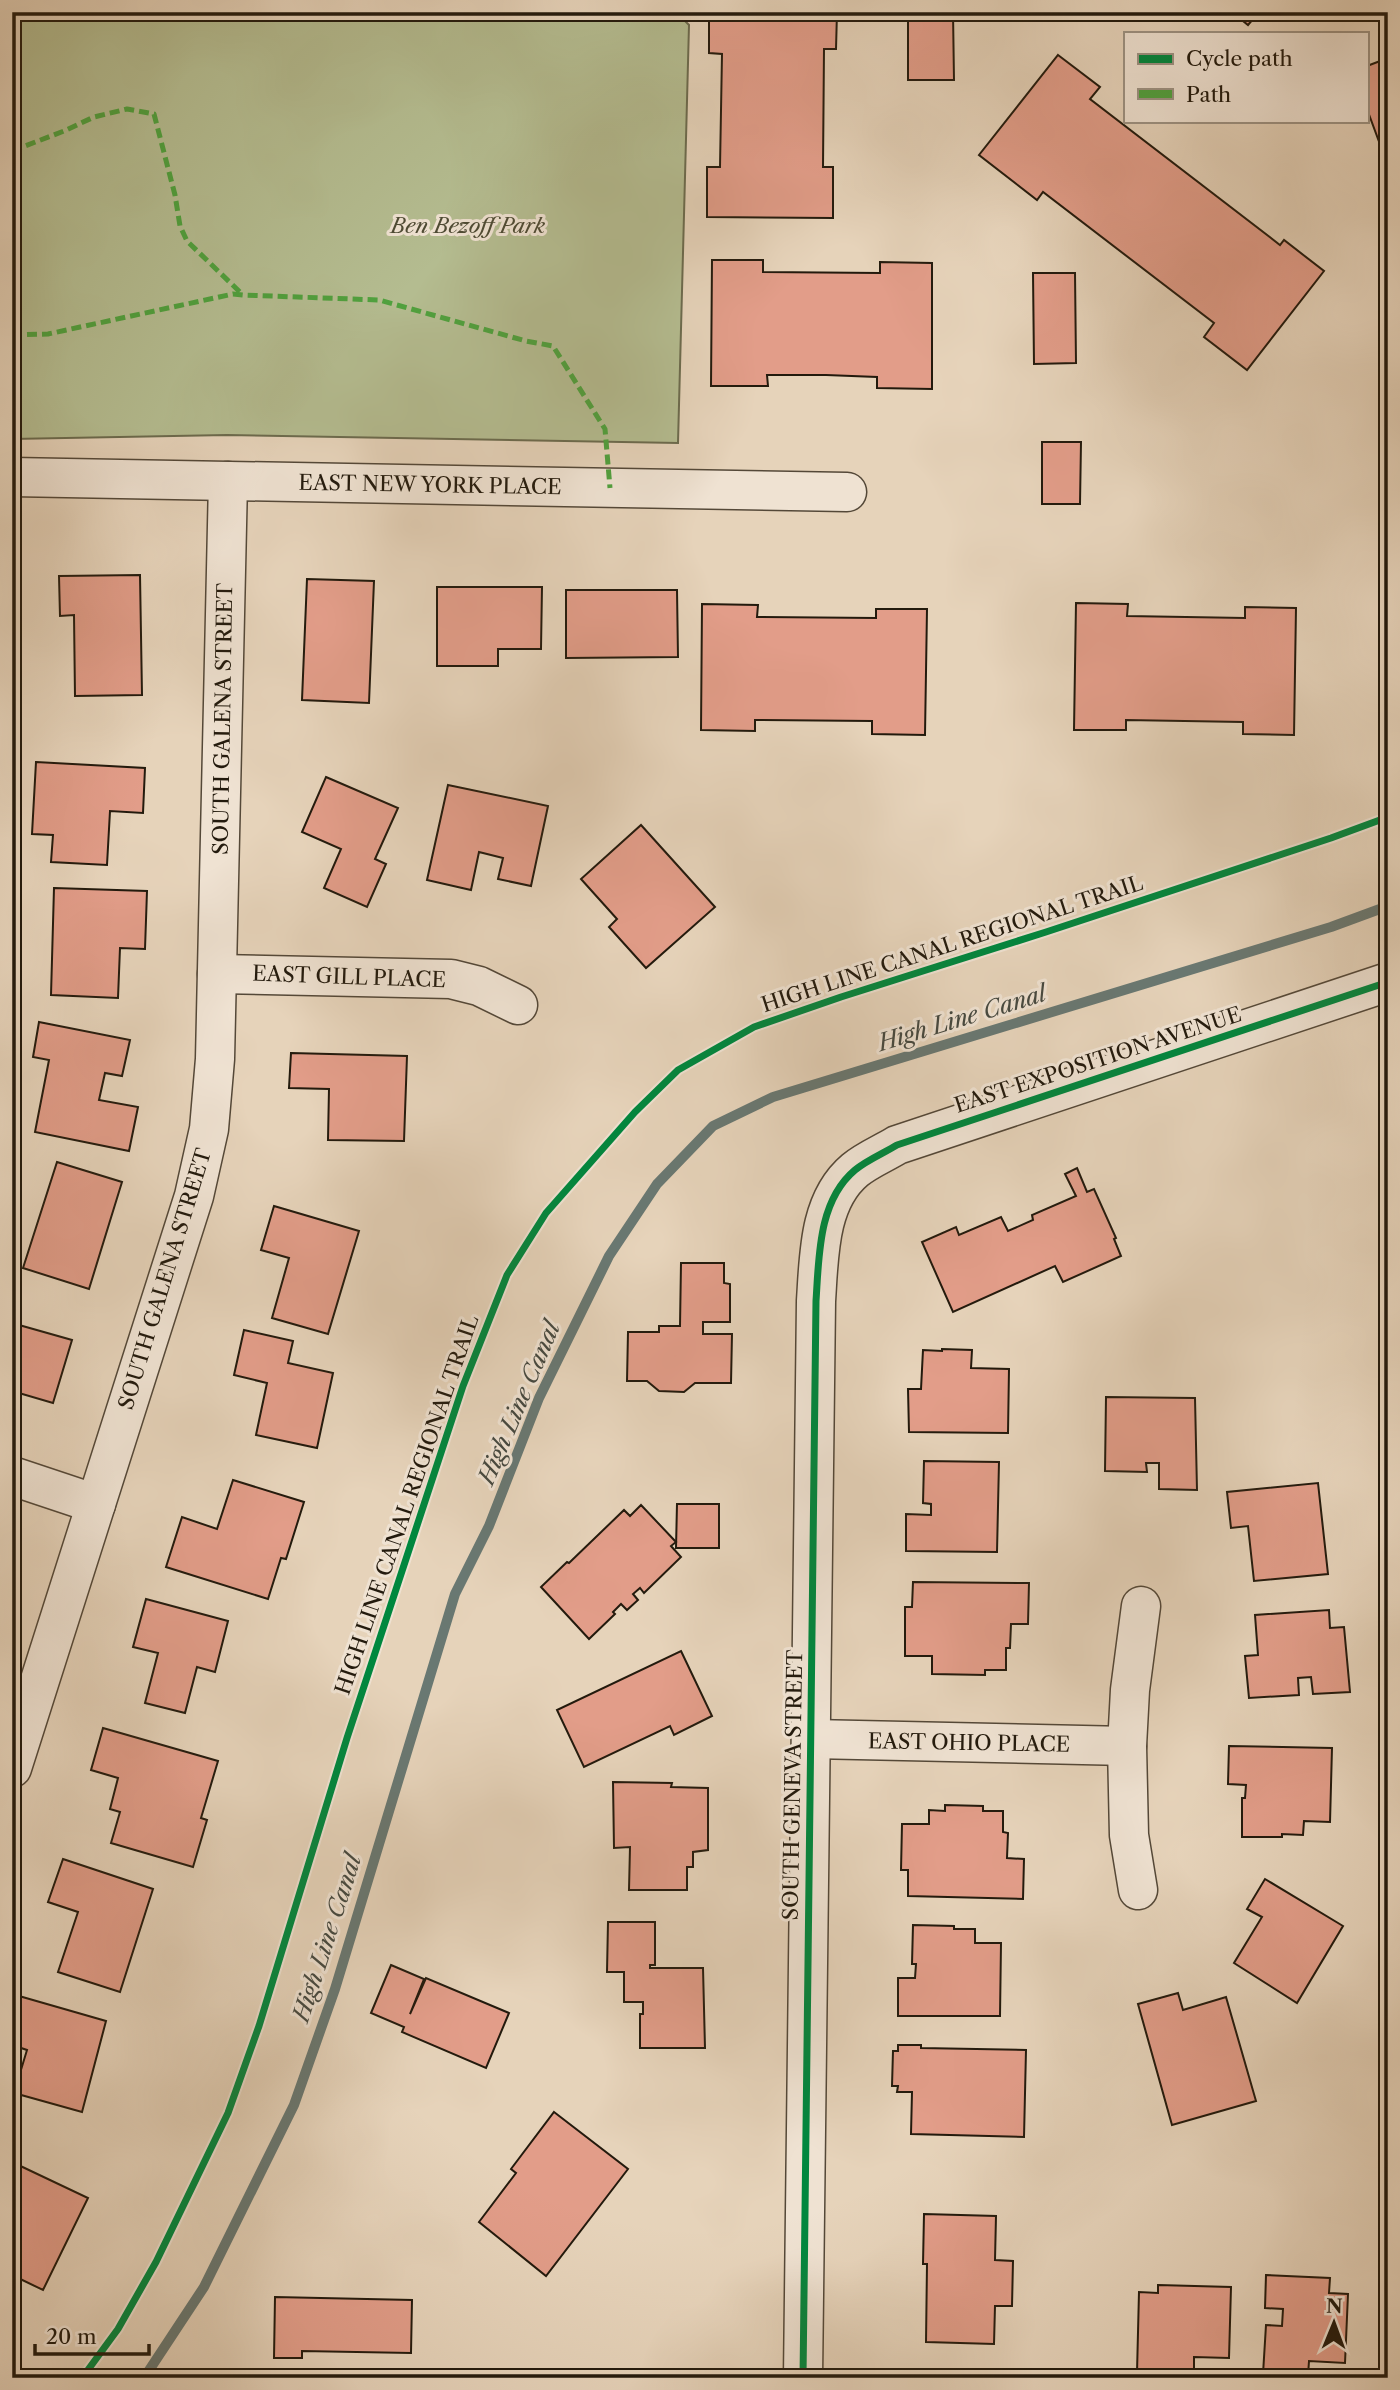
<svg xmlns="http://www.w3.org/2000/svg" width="1400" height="2390" font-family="'Libre Caslon Text',serif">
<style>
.green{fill:#b4bc90;stroke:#6c6b4e;stroke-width:2}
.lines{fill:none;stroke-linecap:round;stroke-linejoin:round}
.stream{stroke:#697872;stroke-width:10}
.building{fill:#e29d89;stroke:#231a0d;stroke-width:2}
.minor-casing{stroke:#544838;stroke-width:41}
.minor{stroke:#efe2d2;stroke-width:38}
.quiet{stroke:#50a13e;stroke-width:5;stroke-dasharray:10 5;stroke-linecap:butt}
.cycleway-casing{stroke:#efe2d2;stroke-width:11}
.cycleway{stroke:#00873e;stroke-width:7}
.labels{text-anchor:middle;stroke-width:6;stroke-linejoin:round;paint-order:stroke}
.park-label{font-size:21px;font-style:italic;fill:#4e4b34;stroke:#efe2d2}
.street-label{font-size:21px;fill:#231a0d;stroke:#efe2d2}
.water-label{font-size:23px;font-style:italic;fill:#464940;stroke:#efe2d2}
</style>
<rect width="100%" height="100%" fill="#e6d3ba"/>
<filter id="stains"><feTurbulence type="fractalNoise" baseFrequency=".00286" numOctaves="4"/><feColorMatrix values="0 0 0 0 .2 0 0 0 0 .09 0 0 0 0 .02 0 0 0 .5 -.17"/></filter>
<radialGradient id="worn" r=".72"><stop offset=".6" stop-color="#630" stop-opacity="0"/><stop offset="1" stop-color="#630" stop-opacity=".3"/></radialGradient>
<!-- green -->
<path class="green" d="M 12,12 L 676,12 L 689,25 L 678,443 L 227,435 L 12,439 Z"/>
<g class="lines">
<!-- stream -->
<path class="stream" d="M 144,2378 L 204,2287 L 294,2105 L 335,1989 L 455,1594 L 489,1526 L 539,1398 L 609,1256 L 657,1184 L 713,1126 L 773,1097 L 1331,927 L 1388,906"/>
</g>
<!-- building -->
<g class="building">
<path d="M 709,12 L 837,12 L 836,49 L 824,49 L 823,167 L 833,167 L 833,218 L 707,217 L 707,167 L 720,167 L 722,54 L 709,53 Z"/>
<path d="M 908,12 L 953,12 L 954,80 L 908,80 Z"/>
<path d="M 1232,12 L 1259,12 L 1248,25 Z"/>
<path d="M 1058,55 L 1100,87 L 1090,99 L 1280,245 L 1284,240 L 1324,271 L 1247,370 L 1204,337 L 1214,323 L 1043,192 L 1037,200 L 979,155 Z"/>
<path d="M 1388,58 L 1388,166 L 1367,109 L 1367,66 Z"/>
<path d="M 712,260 L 763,260 L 763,272 L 880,273 L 880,262 L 932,263 L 932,389 L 877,388 L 877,377 L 826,375 L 767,375 L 768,386 L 711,386 Z"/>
<path d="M 1033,273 L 1075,273 L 1076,363 L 1034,364 Z"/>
<path d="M 1042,442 L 1081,442 L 1080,504 L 1042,504 Z"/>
<rect x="1385" y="461" width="3" height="50"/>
<path d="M 140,575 L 142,695 L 75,696 L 74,615 L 60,616 L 59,576 Z"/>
<path d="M 307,579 L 374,581 L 369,703 L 302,700 Z"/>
<path d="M 437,587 L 542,587 L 541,649 L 498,649 L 498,666 L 437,666 Z"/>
<path d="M 566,590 L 677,590 L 678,657 L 566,658 Z"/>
<path d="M 1076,603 L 1128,604 L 1127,616 L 1245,618 L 1245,607 L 1296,608 L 1294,735 L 1243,734 L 1243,722 L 1126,720 L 1126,730 L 1074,730 Z"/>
<path d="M 702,604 L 758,605 L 757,617 L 876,618 L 876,609 L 927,609 L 925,735 L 872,734 L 872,721 L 755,720 L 755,731 L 701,730 Z"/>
<rect x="1385" y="630" width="3" height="51"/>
<path d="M 36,762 L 145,768 L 143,813 L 110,811 L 107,865 L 51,862 L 53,835 L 32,834 Z"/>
<path d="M 326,777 L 398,808 L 375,859 L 386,864 L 367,907 L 324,888 L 341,849 L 302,832 Z"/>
<path d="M 448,785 L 548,806 L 531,886 L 498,879 L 503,858 L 479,852 L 471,890 L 427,880 Z"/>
<path d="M 641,825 L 715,907 L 646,968 L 609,927 L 617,919 L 581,879 Z"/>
<path d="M 54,888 L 147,891 L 145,949 L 120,948 L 118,998 L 51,995 Z"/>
<path d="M 39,1022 L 130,1040 L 122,1076 L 105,1073 L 99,1100 L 138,1107 L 129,1151 L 35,1132 L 49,1060 L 33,1057 Z"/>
<path d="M 291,1053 L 407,1056 L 404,1141 L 328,1140 L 329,1089 L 289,1088 Z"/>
<path d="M 57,1162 L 122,1182 L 89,1289 L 23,1268 Z"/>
<path d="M 1077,1168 L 1087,1192 L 1094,1189 L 1116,1238 L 1114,1239 L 1121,1256 L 1063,1282 L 1055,1266 L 953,1312 L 922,1242 L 956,1227 L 959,1235 L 1001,1217 L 1008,1231 L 1033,1220 L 1032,1215 L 1076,1196 L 1065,1174 Z"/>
<path d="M 274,1206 L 359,1231 L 328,1334 L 272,1318 L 289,1258 L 261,1250 Z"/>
<path d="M 681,1263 L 724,1263 L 724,1283 L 730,1284 L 730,1322 L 703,1322 L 703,1334 L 732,1334 L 731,1383 L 695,1383 L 684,1392 L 659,1391 L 647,1381 L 627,1381 L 628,1332 L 659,1332 L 659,1326 L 680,1326 Z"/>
<path d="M 12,1323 L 72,1340 L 53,1403 L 12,1391 Z"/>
<path d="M 244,1330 L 293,1341 L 288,1363 L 333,1373 L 317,1448 L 256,1435 L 267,1383 L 234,1375 Z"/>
<path d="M 942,1349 L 972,1350 L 971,1368 L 1009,1369 L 1008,1433 L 909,1432 L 908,1389 L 921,1389 L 923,1350 L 942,1351 Z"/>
<path d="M 1106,1397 L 1195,1398 L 1197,1490 L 1159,1489 L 1159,1463 L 1146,1463 L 1147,1472 L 1105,1471 Z"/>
<path d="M 924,1461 L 999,1462 L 997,1552 L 906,1551 L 906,1514 L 931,1515 L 931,1504 L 923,1503 Z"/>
<path d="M 233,1480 L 304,1502 L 286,1559 L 281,1558 L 268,1599 L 166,1567 L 182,1517 L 217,1529 Z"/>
<path d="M 1318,1483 L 1328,1574 L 1254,1581 L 1248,1526 L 1231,1528 L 1227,1492 Z"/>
<path d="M 677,1504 L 719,1504 L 719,1548 L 676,1548 Z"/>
<path d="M 641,1505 L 676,1542 L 671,1546 L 681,1557 L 644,1593 L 640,1588 L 633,1594 L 638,1600 L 627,1610 L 621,1604 L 613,1612 L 615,1614 L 589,1639 L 541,1587 L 567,1562 L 569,1563 L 624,1510 L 630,1516 Z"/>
<path d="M 913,1582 L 1029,1583 L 1028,1624 L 1011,1624 L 1010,1648 L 1006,1648 L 1006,1670 L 985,1670 L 985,1675 L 932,1674 L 932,1656 L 905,1656 L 905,1607 L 912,1607 Z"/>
<path d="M 146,1599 L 228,1621 L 215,1672 L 197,1667 L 185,1713 L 145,1703 L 158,1653 L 133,1647 Z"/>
<path d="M 1329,1610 L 1330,1628 L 1344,1627 L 1350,1692 L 1313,1694 L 1311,1677 L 1298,1678 L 1299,1695 L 1249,1698 L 1245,1656 L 1258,1655 L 1255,1615 Z"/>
<path d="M 681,1651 L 712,1716 L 674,1735 L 670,1726 L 584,1767 L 557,1710 Z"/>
<path d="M 103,1728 L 218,1761 L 201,1818 L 207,1820 L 193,1867 L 111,1843 L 120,1812 L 110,1809 L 118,1778 L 91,1770 Z"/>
<path d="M 1229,1746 L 1332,1748 L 1330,1822 L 1304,1821 L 1303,1835 L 1282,1834 L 1282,1837 L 1242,1837 L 1242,1798 L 1245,1798 L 1246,1785 L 1228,1784 Z"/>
<path d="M 613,1782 L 672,1783 L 671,1787 L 708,1788 L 708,1850 L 693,1852 L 693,1867 L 687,1867 L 687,1890 L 629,1890 L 630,1847 L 614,1848 Z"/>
<path d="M 945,1805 L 983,1806 L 983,1811 L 1003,1811 L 1003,1832 L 1008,1833 L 1007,1858 L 1024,1859 L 1023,1899 L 908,1896 L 908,1870 L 901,1870 L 902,1824 L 929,1824 L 929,1810 L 945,1811 Z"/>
<path d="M 63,1859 L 153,1889 L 120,1992 L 58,1972 L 78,1912 L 48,1902 Z"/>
<path d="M 1265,1879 L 1343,1926 L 1297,2003 L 1234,1963 L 1262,1917 L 1247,1909 Z"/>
<path d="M 608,1922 L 655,1922 L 655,1965 L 650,1965 L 650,1968 L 703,1968 L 705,2048 L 640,2048 L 640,2014 L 643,2014 L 643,2002 L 624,2002 L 624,1972 L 607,1972 Z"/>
<path d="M 913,1925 L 954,1926 L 954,1929 L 975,1929 L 975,1943 L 1001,1943 L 1000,2016 L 898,2016 L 898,1978 L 915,1978 L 916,1964 L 912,1964 Z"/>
<path d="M 391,1965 L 424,1979 L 410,2014 L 426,1978 L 509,2013 L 486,2068 L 402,2032 L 404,2027 L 371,2013 Z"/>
<path d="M 1178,1993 L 1183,2010 L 1226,1997 L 1256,2101 L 1172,2125 L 1138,2004 Z"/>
<path d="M 19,1996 L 106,2021 L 82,2112 L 14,2093 L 27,2050 L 12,2045 L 12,2018 Z"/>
<path d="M 898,2045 L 921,2045 L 921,2048 L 1026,2050 L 1024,2137 L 911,2134 L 912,2092 L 897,2092 L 898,2086 L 892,2086 L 893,2051 L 898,2051 Z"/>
<path d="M 554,2112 L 628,2169 L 546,2276 L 479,2222 L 516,2173 L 511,2169 Z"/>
<path d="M 12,2162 L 88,2198 L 43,2290 L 12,2275 L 12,2263 L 17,2254 L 12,2252 Z"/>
<path d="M 924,2214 L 996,2216 L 995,2260 L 1013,2261 L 1012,2306 L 995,2306 L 994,2344 L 926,2342 L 927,2264 L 923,2264 Z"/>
<path d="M 1266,2275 L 1330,2278 L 1329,2293 L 1348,2294 L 1345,2363 L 1309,2361 L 1308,2376 L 1263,2374 L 1266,2325 L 1282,2326 L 1283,2309 L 1265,2308 Z"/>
<path d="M 1158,2285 L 1231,2287 L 1229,2358 L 1194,2357 L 1194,2374 L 1137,2373 L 1139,2292 L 1158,2293 Z"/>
<path d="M 275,2297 L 412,2300 L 411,2353 L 302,2351 L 302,2358 L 274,2358 Z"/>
</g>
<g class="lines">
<defs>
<g id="minor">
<path d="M 12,477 L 847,492"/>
<path d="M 217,974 L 451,979 L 479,986 L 518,1005"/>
<path d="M 12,1476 L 96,1504"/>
<path d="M 812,1739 L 1127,1746"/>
<path d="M 12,1768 L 194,1196 L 209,1129 L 215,1059 L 228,481"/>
<path d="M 1138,1890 L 1129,1835 L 1127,1746 L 1130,1690 L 1141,1606"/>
<path d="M 803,2378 L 816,1301 C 819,1257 818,1201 855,1170 C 867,1160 884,1153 897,1145 L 1388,982"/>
</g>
</defs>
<!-- minor casing -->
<use href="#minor" class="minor-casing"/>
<!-- minor -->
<use href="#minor" class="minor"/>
<!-- quiet -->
<g class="quiet">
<path d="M 12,151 L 64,131 L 94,117 L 127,109 L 154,114 L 175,195 L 180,226 L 187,241 L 243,295"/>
<path d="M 12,335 L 48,334 L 233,294 L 243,295 L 379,300 L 526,341 L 553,346 L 605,429 L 610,488"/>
</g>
<defs>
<g id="cycleway">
<path d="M 82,2378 L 118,2329 L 156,2262 L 228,2113 L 259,2026 L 347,1738 L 463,1386 L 507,1275 L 546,1213 L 635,1112 L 678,1070 L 754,1027 L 841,997 L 1046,932 L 1331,838 L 1388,817"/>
<path d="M 803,2378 L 816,1301 C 819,1257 818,1201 855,1170 C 867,1160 884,1153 897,1145 L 1388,982"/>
</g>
</defs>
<!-- cycleway casing -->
<use href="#cycleway" class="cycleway-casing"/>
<!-- cycleway -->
<use href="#cycleway" class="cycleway"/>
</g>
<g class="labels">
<!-- park labels -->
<g class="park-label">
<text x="468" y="233">Ben Bezoff Park</text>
</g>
<!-- street labels -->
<g class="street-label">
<text transform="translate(430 485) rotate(1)" y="7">EAST NEW YORK PLACE</text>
<text transform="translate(223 719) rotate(-89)" y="7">SOUTH GALENA STREET</text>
<text transform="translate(952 944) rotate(-18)" y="7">HIGH LINE CANAL REGIONAL TRAIL</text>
<text transform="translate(349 977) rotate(2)" y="7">EAST GILL PLACE</text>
<text transform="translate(1098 1060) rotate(-18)" y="7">EAST EXPOSITION AVENUE</text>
<text transform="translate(165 1279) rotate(-73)" y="7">SOUTH GALENA STREET</text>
<text transform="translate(407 1505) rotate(-71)" y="7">HIGH LINE CANAL REGIONAL TRAIL</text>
<text transform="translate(969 1743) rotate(1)" y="7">EAST OHIO PLACE</text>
<text transform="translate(793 1785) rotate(-89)" y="7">SOUTH GENEVA STREET</text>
</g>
<!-- water labels -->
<g class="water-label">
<text transform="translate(962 1018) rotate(-17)" y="8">High Line Canal</text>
<text transform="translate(519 1403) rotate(-67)" y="8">High Line Canal</text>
<text transform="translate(327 1938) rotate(-72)" y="8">High Line Canal</text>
</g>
</g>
<!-- margin -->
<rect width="1400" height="2390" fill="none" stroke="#e6d3ba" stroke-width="42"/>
<rect x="14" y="14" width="1372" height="2362" fill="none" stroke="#231a0d" stroke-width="3.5"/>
<rect x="21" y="21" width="1358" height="2348" fill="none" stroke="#231a0d" stroke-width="2"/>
<!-- legend -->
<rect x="1124" y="32" width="245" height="91" fill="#efe2d2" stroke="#9d9283" stroke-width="2"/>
<rect x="1138" y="54" width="35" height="10" fill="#00873e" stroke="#9d9283" stroke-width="2"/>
<text x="1186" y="66" font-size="21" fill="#231a0d">Cycle path</text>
<rect x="1138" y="89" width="35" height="10" fill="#50a13e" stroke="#9d9283" stroke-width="2"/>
<text x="1186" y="102" font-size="21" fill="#231a0d">Path</text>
<!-- north arrow -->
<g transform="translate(1334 2323) rotate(1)" stroke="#efe2d2" stroke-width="5" paint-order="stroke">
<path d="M0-5L12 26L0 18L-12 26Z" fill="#231a0d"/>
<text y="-10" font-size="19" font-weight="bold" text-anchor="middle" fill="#231a0d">N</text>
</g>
<!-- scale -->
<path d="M35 2344v10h114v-10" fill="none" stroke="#231a0d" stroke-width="3.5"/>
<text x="46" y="2344" font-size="21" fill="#231a0d" stroke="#efe2d2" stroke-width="5" paint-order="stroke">20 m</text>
<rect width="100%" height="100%" filter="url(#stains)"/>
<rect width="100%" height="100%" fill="url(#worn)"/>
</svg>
